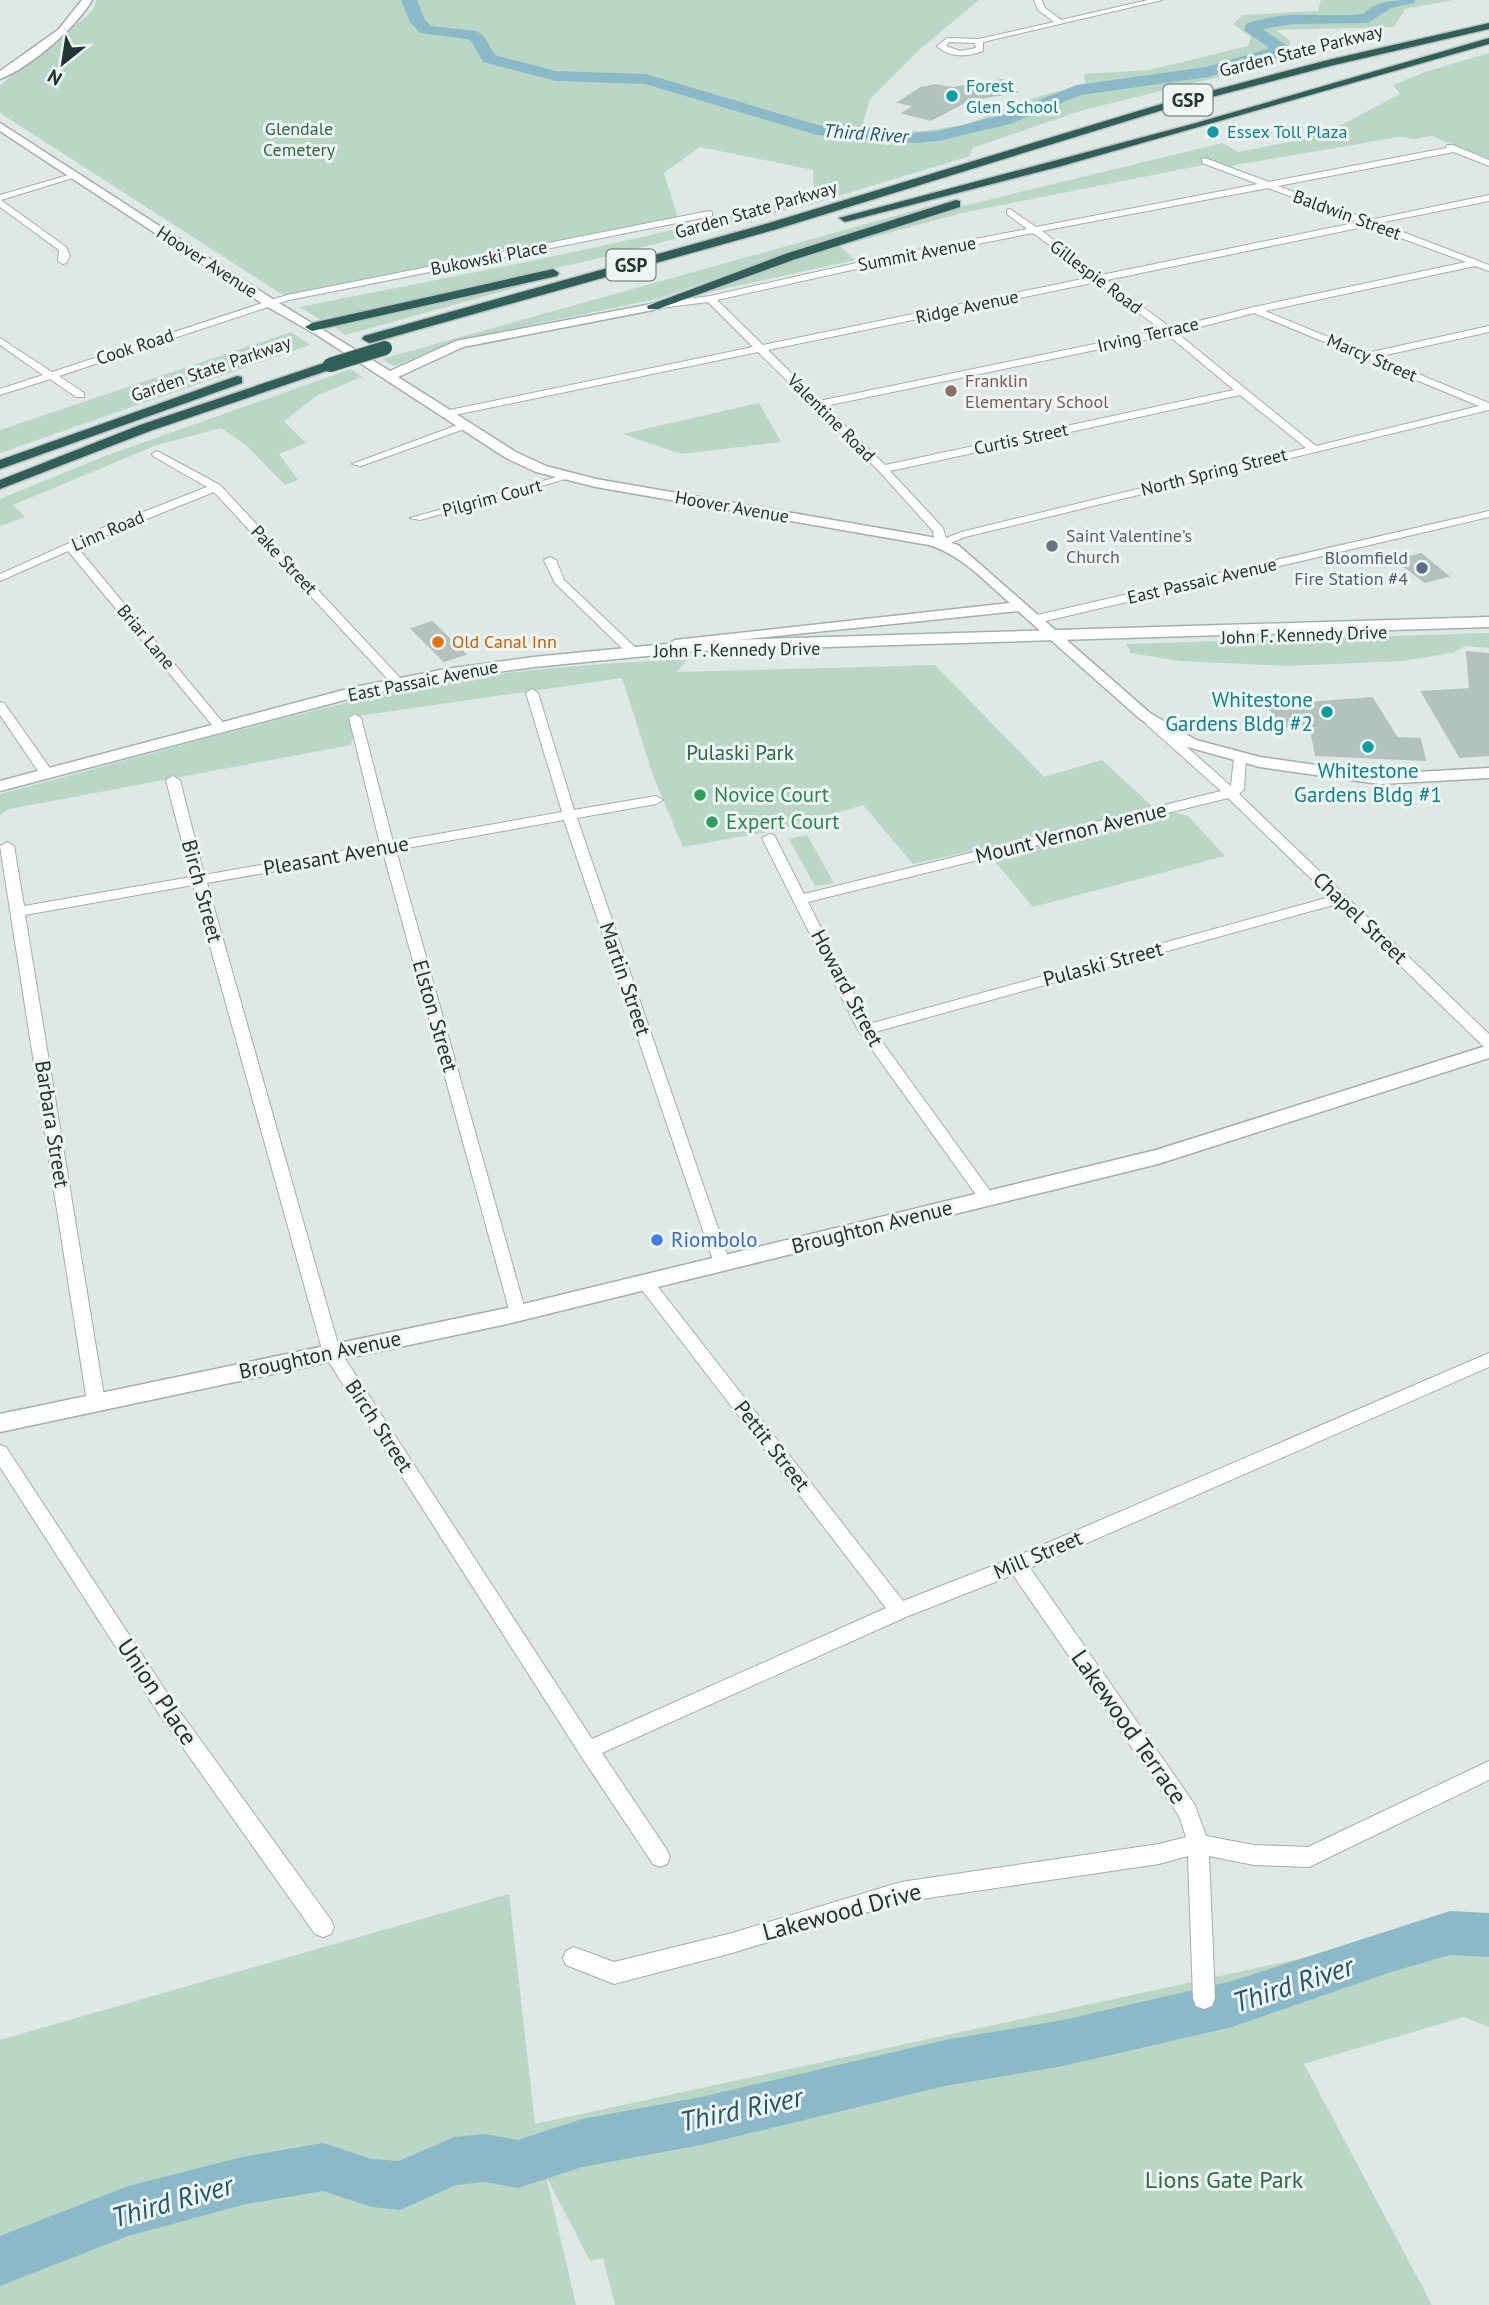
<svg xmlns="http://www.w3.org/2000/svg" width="1489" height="2305" font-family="'PT Sans',sans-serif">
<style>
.green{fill:#b9d7c4}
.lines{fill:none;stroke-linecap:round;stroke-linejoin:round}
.river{fill:#8bb9c8;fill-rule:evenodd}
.building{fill:#b4c2be;stroke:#b1c1bc;stroke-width:2}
.minor-casing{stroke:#a2afab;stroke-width:2}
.tertiary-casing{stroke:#a2afab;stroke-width:3}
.secondary-casing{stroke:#9fb2ad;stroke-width:3}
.motorway-casing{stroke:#bcc3c2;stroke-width:3}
.minor{fill:#fff;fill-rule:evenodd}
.tertiary{fill:#fff;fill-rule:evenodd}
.secondary{fill:#fff;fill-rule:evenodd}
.motorway{fill:#305f5a;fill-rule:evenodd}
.motorway-bridge-casing{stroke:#bcc3c2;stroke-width:16;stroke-linecap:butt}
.motorway-bridge{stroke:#305f5a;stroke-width:14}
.culture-dot{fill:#0f9aa8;stroke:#eef5f2;stroke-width:2.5}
.education-dot{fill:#8d6e63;stroke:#eef5f2;stroke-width:2.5}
.worship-dot{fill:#6b7280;stroke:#eef5f2;stroke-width:2.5}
.service-dot{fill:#5c6f8a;stroke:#eef5f2;stroke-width:2.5}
.food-dot{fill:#e8710a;stroke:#eef5f2;stroke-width:2.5}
.leisure-dot{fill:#2e9e5b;stroke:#eef5f2;stroke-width:2.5}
.shop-dot{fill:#3f7fe0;stroke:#eef5f2;stroke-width:2.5}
.labels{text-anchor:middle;stroke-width:6;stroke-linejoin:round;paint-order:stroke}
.far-street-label{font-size:18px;fill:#213632;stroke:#eef5f2}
.far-culture-label{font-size:18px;fill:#0d838f;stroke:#eef5f2;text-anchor:start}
.far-park-label{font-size:18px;fill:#30684b;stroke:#eef5f2}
.far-education-label{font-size:18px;fill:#785e54;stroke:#eef5f2;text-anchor:start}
.far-worship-label{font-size:18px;fill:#5b616d;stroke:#eef5f2;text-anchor:start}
.far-service-label{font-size:18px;fill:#4e5e75;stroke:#eef5f2;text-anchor:end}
.far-food-label{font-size:18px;fill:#c56008;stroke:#eef5f2;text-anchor:start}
.shield{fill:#eef5f2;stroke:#5e6f6c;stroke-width:2}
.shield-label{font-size:19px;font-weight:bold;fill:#213632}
.far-water-label{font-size:19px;font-style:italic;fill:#22576a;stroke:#eef5f2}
.culture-label{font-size:21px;fill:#0d838f;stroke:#eef5f2;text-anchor:end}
.park-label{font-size:21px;fill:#30684b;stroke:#eef5f2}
.leisure-label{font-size:21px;fill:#27864d;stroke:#eef5f2;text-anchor:start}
.street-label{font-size:21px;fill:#213632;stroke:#eef5f2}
.shop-label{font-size:21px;fill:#366cbe;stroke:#eef5f2;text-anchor:start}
.near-street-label{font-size:24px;fill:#213632;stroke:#eef5f2}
.near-park-label{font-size:24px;fill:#30684b;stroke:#eef5f2}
.near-water-label{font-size:28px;font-style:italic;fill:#22576a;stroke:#eef5f2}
</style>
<rect width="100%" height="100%" fill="#dee8e4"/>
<!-- green -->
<g class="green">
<path d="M 96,0 L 979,0 L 920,49 L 870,99 L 863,122 L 876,132 L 922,131 L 965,125 L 1037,97 L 1085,84 L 1084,74 L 1149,70 L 1248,46 L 1251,37 L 1233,24 L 1243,15 L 1318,11 L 1321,0 L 1453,0 L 1405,9 L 1394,27 L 1276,30 L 1290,41 L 1288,60 L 1083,110 L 972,148 L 970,156 L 815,203 L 596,259 L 321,320 L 300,307 C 472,273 644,241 814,194 L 813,170 L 700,147 L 664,173 L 678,218 L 283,295 L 0,113 L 0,85 L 86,17 L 94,8 Z"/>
<path d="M 1489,53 L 1489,159 L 1432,136 L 1416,139 L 1399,137 L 1218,168 L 1208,164 L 962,213 L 840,246 L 855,260 L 700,294 L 905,220 L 1223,143 L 1238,152 L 1295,141 L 1343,124 L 1400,94 L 1393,85 L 1425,72 Z"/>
<path d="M 941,203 L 816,243 L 657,299 L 458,340 L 394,366 L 382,359 Z"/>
<path d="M 572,272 L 345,335 L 335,327 Z"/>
<path d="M 291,332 L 310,345 L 0,453 L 0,430 Z"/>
<path d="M 351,369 L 362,377 L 318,395 L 284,421 L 306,443 L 279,454 L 298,480 L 285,485 L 246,445 L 221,428 L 157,445 L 13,505 L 25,517 L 0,526 L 0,499 L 105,456 Z"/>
<path d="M 759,403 L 781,442 L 681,454 L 623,434 Z"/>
<path d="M 1489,633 L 1489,648 L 1465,646 L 1452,653 L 1403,661 L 1286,666 L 1180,661 L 1131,653 L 1126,644 Z"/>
<path d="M 688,659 L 677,672 L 935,665 L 1044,777 L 1102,760 L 1154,808 L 1188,816 L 1225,856 L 1033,907 L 984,848 L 913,864 L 863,805 L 773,831 L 683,847 L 654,778 L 622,678 L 358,716 L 351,745 L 9,809 L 0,815 L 0,794 C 130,760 260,722 392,692 C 488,671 589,664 688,659 Z"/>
<path d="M 807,835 L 834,883 L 815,886 L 789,839 Z"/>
<path d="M 509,1894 L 535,2124 L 1489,1918 L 1489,2027 L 1464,2017 L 1304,2064 L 1432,2305 L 615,2305 L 603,2258 L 590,2261 L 546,2176 L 576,2305 L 0,2305 L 0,2040 Z"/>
</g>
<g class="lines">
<!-- river -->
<g class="river">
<path d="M 401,0 L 417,0 L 425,20 L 431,26 L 476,31 L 483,35 L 495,55 L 556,71 L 646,74 L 818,125 L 915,133 L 938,131 L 998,116 L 1077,85 L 1206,67 L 1267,49 L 1269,48 L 1244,30 L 1246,24 C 1285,9 1323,18 1363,14 C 1377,0 1396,0 1416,0 L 1414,3 L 1391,8 L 1368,23 L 1293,24 L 1262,29 L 1285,44 L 1287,48 L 1279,57 L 1208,77 L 1081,95 L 1010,124 L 938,141 L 915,143 L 817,135 L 645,84 L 556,81 L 483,62 L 471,41 L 466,39 L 420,33 L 410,22 Z"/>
<path d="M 1450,1911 L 1489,1913 L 1489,1957 L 1450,1955 L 1391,1972 L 1232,2027 L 1063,2066 L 945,2086 L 701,2145 L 582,2167 L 518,2188 L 485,2182 L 456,2185 L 400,2210 L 372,2207 L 323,2191 L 246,2204 L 128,2236 L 0,2286 L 0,2236 L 128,2186 L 246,2156 L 323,2143 L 372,2159 L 399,2161 L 454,2137 L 485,2134 L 518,2140 L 582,2119 L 701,2097 L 945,2040 L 1063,2020 L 1232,1981 Z"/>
</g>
</g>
<!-- building -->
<g class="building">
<path d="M 1002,80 L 1017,92 L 968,100 L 931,120 L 903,113 L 915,106 L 899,102 L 921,88 L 935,85 L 953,88 Z"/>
<path d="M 1421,554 L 1448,576 L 1425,582 L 1396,560 Z"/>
<path d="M 432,622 L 465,654 L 444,661 L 412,629 Z"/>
<path d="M 1467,652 L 1489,654 L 1489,755 L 1460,757 L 1422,692 L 1470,689 Z"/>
<path d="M 1372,698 L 1397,738 L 1420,739 L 1425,760 L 1316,755 L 1310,724 L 1280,727 L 1269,706 Z"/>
</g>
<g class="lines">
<defs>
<g id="minor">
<path d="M 1034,0 L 1042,0 L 1044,7 L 1061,20 L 1148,0 L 1162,0 L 983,42 L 983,51 C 967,57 950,58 937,46 L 947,38 L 979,39 L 1054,22 L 1038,10 ZM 949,42 L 975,43 L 976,48 L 960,51 L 946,46 Z"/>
<path d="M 1447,145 L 1453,145 L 1489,160 L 1489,166 L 1454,152 L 1278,186 L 1370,220 L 1489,195 L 1489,201 L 1379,223 L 1489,265 L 1489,271 L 1475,266 L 1265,311 L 1367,353 L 1489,326 L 1489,332 L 1377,357 L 1489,403 L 1489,410 L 965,537 L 941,547 L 935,544 L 933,531 L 879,471 L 758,352 L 445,417 L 440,414 L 445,411 L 753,347 L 708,302 L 653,309 L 650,308 L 650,304 L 710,296 L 901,253 L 1027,229 L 1007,214 L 1007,210 L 1010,209 L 1036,227 L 1258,184 L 1202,163 L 1202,159 L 1205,158 L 1269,182 L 1446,148 ZM 1268,188 L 1359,222 L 1101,275 L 1042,231 ZM 1368,226 L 1466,262 L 1254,307 L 1171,328 L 1107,280 ZM 1033,233 L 1092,277 L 763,345 L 717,300 L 901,259 ZM 1097,282 L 1162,330 L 819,401 L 768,350 ZM 1254,313 L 1479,406 L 1316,446 L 1177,333 ZM 1168,335 L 1234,390 L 885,465 L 825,406 ZM 1240,395 L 1306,448 L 961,532 L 946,538 L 943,528 L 890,471 Z"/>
<path d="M 72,174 L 79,176 L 1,200 L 66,247 L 70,256 L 66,263 L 63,264 L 58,261 L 59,250 L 0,207 L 0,195 Z"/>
<path d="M 709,211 L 712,212 L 712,216 L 289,300 L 59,376 L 84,393 L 84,397 L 76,397 L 50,379 L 0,395 L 0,389 L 43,375 L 0,345 L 0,338 L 52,372 L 287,295 Z"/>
<path d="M 463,423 L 468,426 L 467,428 L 361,466 L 352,464 Z"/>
<path d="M 157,451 L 220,485 L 402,680 L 402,686 L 394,686 L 214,492 L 77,547 L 225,725 L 225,731 L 217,731 L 68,551 L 0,581 L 0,574 L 105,527 L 207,487 L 153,456 L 152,454 Z"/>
<path d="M 564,475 L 573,477 L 420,520 L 410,518 Z"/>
<path d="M 1489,511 L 1489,517 L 1037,623 L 1031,619 L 1037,615 Z"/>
<path d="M 550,557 L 556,560 L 564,580 L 636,648 L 636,654 L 628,654 L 555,583 L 544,560 Z"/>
<path d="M 532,689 L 538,693 L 574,810 L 656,796 L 663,800 L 656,804 L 577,818 L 730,1263 L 728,1267 L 716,1267 L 714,1263 L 564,820 L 396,850 L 526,1313 L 524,1318 L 512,1318 L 510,1313 L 383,852 L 207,883 L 340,1351 L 592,1739 L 886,1608 L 639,1286 L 637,1282 L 639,1278 L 651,1278 L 903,1601 L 1010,1559 L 1489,1353 L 1489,1367 L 1030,1568 L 1195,1805 L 1206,1836 L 1254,1845 L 1308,1847 L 1489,1761 L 1489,1780 L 1309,1867 L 1254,1865 L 1209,1856 L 1215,1998 L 1212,2006 L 1204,2009 L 1196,2006 L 1193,1998 L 1188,1856 L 1159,1864 L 901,1902 L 732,1953 L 614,1984 L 566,1965 L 563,1958 L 566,1951 L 574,1947 L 614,1962 L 732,1933 L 901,1882 L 1159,1844 L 1186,1837 L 1179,1816 L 1013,1575 L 906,1617 L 602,1753 L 667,1850 L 670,1857 L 667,1864 L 660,1867 L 653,1864 L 581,1756 L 323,1353 L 193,885 L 25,915 L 105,1402 L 102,1407 L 96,1409 L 90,1407 L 87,1402 L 0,846 L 7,842 L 14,846 L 24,906 L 191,877 L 166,780 L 173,776 L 180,780 L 204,875 L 380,844 L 349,718 L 355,714 L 361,718 L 393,842 L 562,812 L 526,693 Z"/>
<path d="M 0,702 L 4,703 L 52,771 L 52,777 L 42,777 L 0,715 Z"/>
<path d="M 1151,718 L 1155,719 L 1231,786 L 1234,758 L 1240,754 L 1245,755 L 1246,758 L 1244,789 L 1239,794 L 1489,1034 L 1489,1048 L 1484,1047 L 1337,904 L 875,1032 L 996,1199 L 994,1203 L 982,1203 L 858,1030 L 762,838 L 769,834 L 774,835 L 804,894 L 1221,791 L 1147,725 L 1145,722 ZM 1228,798 L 1330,897 L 869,1024 L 808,902 Z"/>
<path d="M 0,1445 L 6,1447 L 173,1702 L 331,1920 L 334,1927 L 331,1934 L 323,1937 L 315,1934 L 159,1714 L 0,1467 Z"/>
</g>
<g id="tertiary">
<path d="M 82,0 L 92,0 C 77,27 29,68 0,79 L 0,71 L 58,30 Z"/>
<path d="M 0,123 L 274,300 L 390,371 L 456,341 L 657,303 L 659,306 L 653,310 L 463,347 L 398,377 L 516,452 L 546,466 L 596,479 L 931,537 L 958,545 L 1150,713 L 1196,740 L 1260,757 L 1380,774 L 1489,768 L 1489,778 L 1380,784 L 1260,767 L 1184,746 L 1140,719 L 1018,611 L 670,647 L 668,644 L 675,640 L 1010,603 C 984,581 962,555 929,545 L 596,487 L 536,472 L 506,458 L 317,335 L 266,306 L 0,131 Z"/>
<path d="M 1489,1045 L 1489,1058 L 1158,1164 L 507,1324 L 0,1432 L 0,1414 L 507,1308 L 1156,1150 Z"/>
</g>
<path id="secondary" d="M 1489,617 L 1489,627 L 697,651 L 534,667 L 446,679 L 356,697 L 0,791 L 0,781 L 355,687 L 446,669 L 534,657 L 697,641 Z"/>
<g id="motorway">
<path d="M 1489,23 L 1489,29 L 1330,66 L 1166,109 L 777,229 L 374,342 L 369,343 L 362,339 L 364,336 L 769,223 L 1158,105 L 1328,60 Z"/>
<path d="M 1489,38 L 1489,44 L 1058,167 L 845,222 L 839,218 L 1196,123 Z"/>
<path d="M 956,200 L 960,201 L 960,207 L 793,260 L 658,309 L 648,309 L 647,306 L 785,254 Z"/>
<path d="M 553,269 L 559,273 L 557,276 L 312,331 L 305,327 L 312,323 Z"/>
<path d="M 330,361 L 335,362 L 335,368 L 150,431 L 0,489 L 0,480 L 140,425 Z"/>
<path d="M 237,376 L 242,377 L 242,383 L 0,469 L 0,460 Z"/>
</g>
</defs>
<!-- minor casing -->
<use href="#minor" class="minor-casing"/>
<!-- tertiary casing -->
<use href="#tertiary" class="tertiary-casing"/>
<!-- secondary casing -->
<use href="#secondary" class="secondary-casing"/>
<!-- motorway casing -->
<use href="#motorway" class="motorway-casing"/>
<!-- minor -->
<use href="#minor" class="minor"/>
<!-- tertiary -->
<use href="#tertiary" class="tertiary"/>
<!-- secondary -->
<use href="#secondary" class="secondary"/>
<!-- motorway -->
<use href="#motorway" class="motorway"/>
<defs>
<path id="motorway-bridge" d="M 330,365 L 385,348"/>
</defs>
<!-- motorway-bridge casing -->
<use href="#motorway-bridge" class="motorway-bridge-casing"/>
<!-- motorway-bridge -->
<use href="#motorway-bridge" class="motorway-bridge"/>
</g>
<!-- markers -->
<g class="culture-dot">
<circle cx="952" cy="96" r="7"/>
<circle cx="1213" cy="132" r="7"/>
<circle cx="1327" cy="712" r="7"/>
<circle cx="1368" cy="747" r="7"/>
</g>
<circle class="education-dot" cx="951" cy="391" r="7"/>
<circle class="worship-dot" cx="1052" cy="546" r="7"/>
<circle class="service-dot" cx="1422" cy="568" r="7"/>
<circle class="food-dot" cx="438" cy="642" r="7"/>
<g class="leisure-dot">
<circle cx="700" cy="795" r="7"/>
<circle cx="712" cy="822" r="7"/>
</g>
<circle class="shop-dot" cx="657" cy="1240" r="7"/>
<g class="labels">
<!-- far-street labels -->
<g class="far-street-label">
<text transform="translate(1301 51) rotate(-14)" y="6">Garden State Parkway</text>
<text transform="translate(756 210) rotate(-16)" y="6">Garden State Parkway</text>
<text transform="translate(1347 215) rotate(20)" y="6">Baldwin Street</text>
<text transform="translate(917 254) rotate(-11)" y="6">Summit Avenue</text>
<text transform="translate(489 258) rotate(-11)" y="6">Bukowski Place</text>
<text transform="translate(207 262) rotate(33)" y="6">Hoover Avenue</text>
<text transform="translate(1096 277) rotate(37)" y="6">Gillespie Road</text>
<text transform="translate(967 307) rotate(-12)" y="6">Ridge Avenue</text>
<text transform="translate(1148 335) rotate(-13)" y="6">Irving Terrace</text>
<text transform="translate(135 347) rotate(-18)" y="6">Cook Road</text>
<text transform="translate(1372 358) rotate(23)" y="6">Marcy Street</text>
<text transform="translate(211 369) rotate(-19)" y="6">Garden State Parkway</text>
<text transform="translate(831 418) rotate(45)" y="6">Valentine Road</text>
<text transform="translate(1021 439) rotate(-12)" y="6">Curtis Street</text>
<text transform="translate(1214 472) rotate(-14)" y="6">North Spring Street</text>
<text transform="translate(492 498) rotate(-15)" y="6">Pilgrim Court</text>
<text transform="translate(732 507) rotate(10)" y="6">Hoover Avenue</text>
<text transform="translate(108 531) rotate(-23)" y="6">Linn Road</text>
<text transform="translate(284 560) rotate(47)" y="6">Pake Street</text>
<text transform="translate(1202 581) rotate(-13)" y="6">East Passaic Avenue</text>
<text transform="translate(1304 635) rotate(-2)" y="6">John F. Kennedy Drive</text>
<text transform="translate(146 637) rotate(50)" y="6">Briar Lane</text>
<text transform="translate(737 650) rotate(-1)" y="6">John F. Kennedy Drive</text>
<text transform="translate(423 681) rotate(-11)" y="6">East Passaic Avenue</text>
</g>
<!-- far-culture labels -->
<g class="far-culture-label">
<text x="966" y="92">Forest<tspan x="966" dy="21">Glen School</tspan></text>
<text x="1227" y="138">Essex Toll Plaza</text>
</g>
<!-- far-park labels -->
<g class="far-park-label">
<text x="299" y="135">Glendale<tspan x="299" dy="21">Cemetery</tspan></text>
</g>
<!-- far-education labels -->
<g class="far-education-label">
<text x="965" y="387">Franklin<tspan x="965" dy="21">Elementary School</tspan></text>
</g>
<!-- far-worship labels -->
<g class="far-worship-label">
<text x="1066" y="542">Saint Valentine's<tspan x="1066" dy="21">Church</tspan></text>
</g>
<!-- far-service labels -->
<g class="far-service-label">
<text x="1408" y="564">Bloomfield<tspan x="1408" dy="21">Fire Station #4</tspan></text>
</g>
<!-- far-food labels -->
<g class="far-food-label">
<text x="452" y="648">Old Canal Inn</text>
</g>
<!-- shield labels -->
<g class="shield">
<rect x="1163.5" y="84.5" width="49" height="31" rx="5"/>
<rect x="606.5" y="249.5" width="49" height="31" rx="5"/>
</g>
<g class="shield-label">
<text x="1188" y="107">GSP</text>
<text x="631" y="272">GSP</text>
</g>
<!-- far-water labels -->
<g class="far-water-label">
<text transform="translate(866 133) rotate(4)" y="7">Third River</text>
</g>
<!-- culture labels -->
<g class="culture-label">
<text x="1313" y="707">Whitestone<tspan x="1313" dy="24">Gardens Bldg #2</tspan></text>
<text x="1368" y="778" text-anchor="middle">Whitestone<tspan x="1368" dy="24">Gardens Bldg #1</tspan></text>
</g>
<!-- park labels -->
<g class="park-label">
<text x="740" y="760">Pulaski Park</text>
</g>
<!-- leisure labels -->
<g class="leisure-label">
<text x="714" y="802">Novice Court</text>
<text x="726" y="829">Expert Court</text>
</g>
<!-- street labels -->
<g class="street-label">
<text transform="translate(1071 833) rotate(-14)" y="7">Mount Vernon Avenue</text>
<text transform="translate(336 856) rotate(-10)" y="7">Pleasant Avenue</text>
<text transform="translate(202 891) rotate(75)" y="7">Birch Street</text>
<text transform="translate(1360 918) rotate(44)" y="7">Chapel Street</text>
<text transform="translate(1103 964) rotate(-15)" y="7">Pulaski Street</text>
<text transform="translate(625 979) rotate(71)" y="7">Martin Street</text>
<text transform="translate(847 988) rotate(62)" y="7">Howard Street</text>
<text transform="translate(435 1016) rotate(74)" y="7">Elston Street</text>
<text transform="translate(52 1124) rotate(81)" y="7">Barbara Street</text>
<text transform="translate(872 1227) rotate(-14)" y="7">Broughton Avenue</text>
<text transform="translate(320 1355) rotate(-12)" y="7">Broughton Avenue</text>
<text transform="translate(379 1426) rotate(57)" y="7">Birch Street</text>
<text transform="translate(772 1446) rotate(52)" y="7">Pettit Street</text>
<text transform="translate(1038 1555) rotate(-23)" y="7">Mill Street</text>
</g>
<!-- shop labels -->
<g class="shop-label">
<text x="671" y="1247">Riombolo</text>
</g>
<!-- near-street labels -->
<g class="near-street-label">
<text transform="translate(157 1692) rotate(56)" y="8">Union Place</text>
<text transform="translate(1129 1727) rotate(55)" y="8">Lakewood Terrace</text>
<text transform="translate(842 1912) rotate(-15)" y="8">Lakewood Drive</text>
</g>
<!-- near-park labels -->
<g class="near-park-label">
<text x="1224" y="2188">Lions Gate Park</text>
</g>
<!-- near-water labels -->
<g class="near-water-label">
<text transform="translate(1293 1984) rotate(-18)" y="10">Third River</text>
<text transform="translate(741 2109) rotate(-12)" y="10">Third River</text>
<text transform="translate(172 2201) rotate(-16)" y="10">Third River</text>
</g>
</g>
<!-- north arrow -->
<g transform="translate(63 63) rotate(210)" stroke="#eef5f2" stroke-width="5" paint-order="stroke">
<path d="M0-5L12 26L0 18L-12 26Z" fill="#213632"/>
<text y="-10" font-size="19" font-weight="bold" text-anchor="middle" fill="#213632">N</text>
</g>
</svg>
